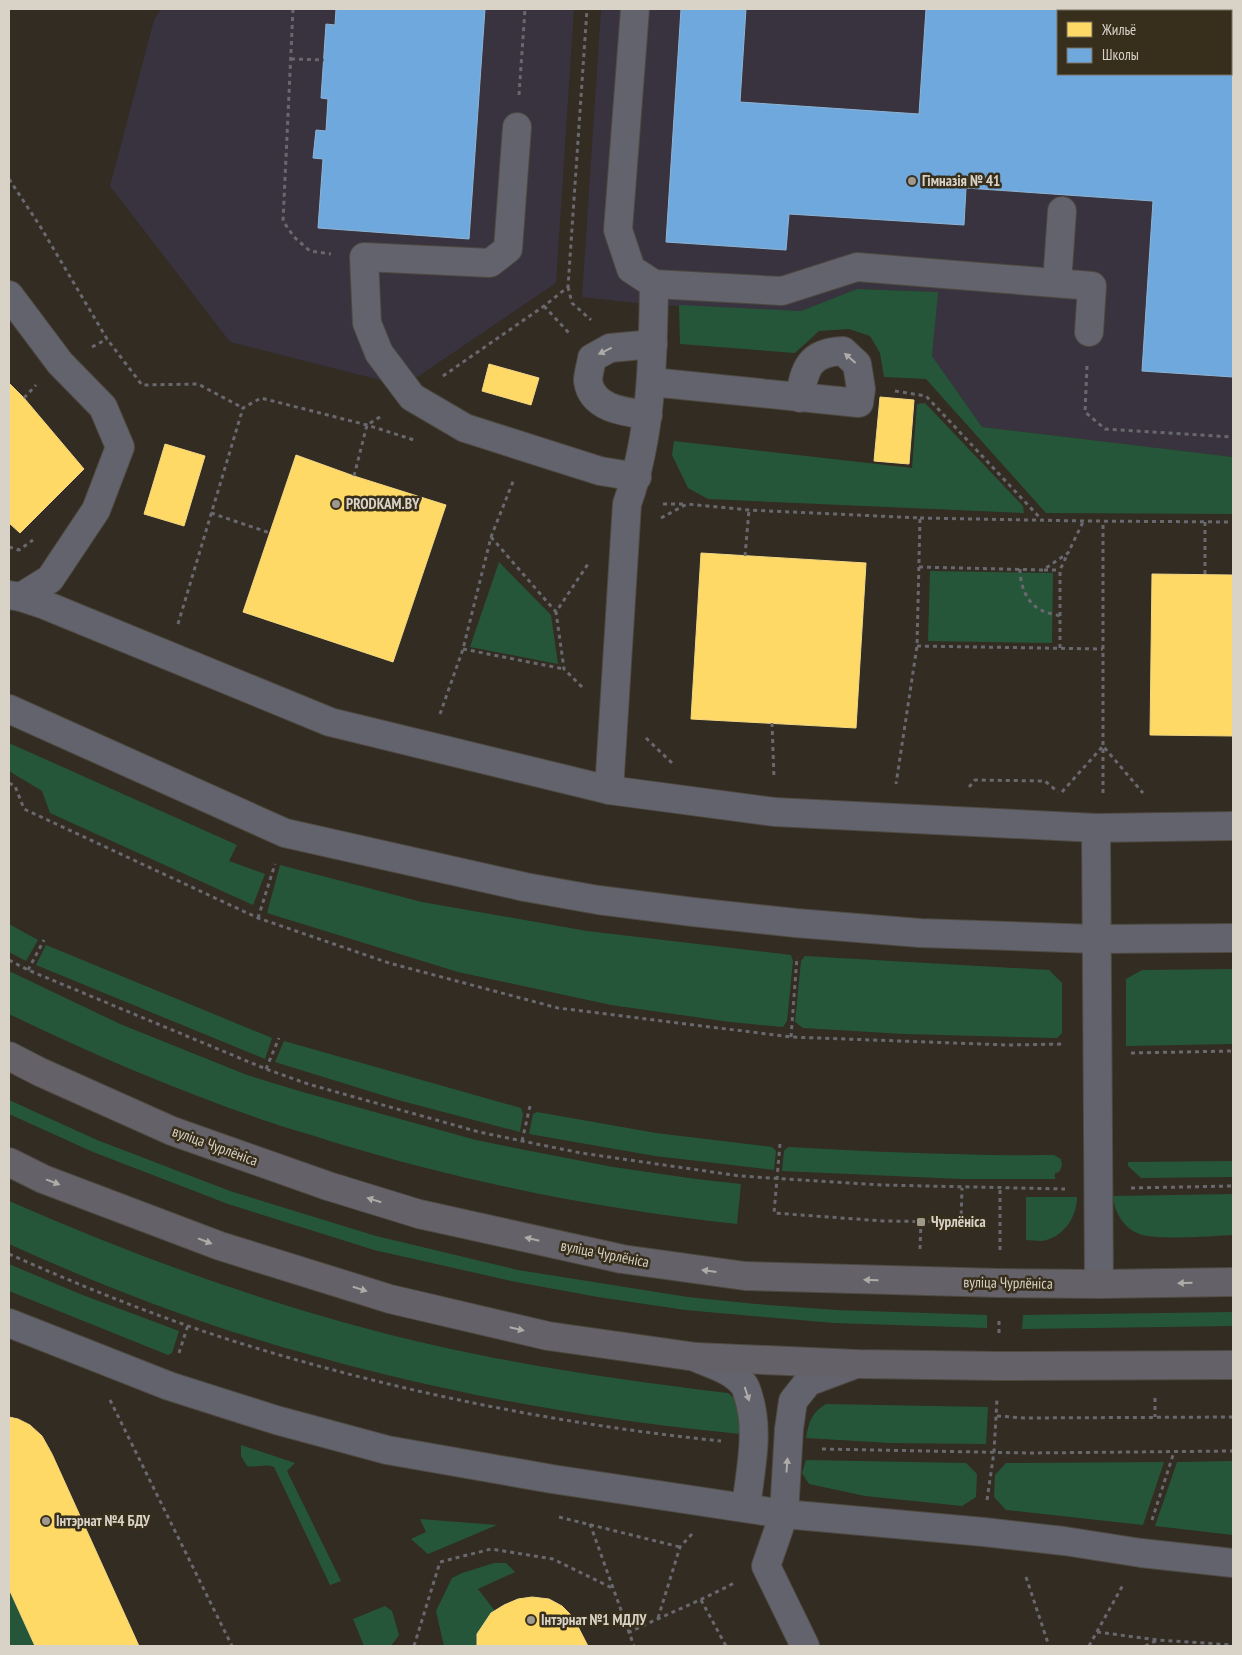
<svg xmlns="http://www.w3.org/2000/svg" width="1242" height="1655" font-family="'PT Sans Narrow',sans-serif">
<style>
.education{fill:#39333f;fill-rule:evenodd}
.green{fill:#265639}
.homes{fill:#ffd966;stroke:#f3d783}
.schools{fill:#6fa8dc;stroke:#8eb5d6;fill-rule:evenodd}
.lines{fill:none;stroke-linecap:round;stroke-linejoin:round}
.minor-casing{stroke:#4e4941;stroke-width:30}
.major-casing{stroke:#4e4941;stroke-width:30}
.path{stroke:#68686e;stroke-width:3;stroke-dasharray:4 4;stroke-linecap:butt}
.minor{stroke:#63636d;stroke-width:28}
.major{stroke:#646268;stroke-width:28}
.oneway{fill:#afaba8}
.oneway2{fill:#afaba6}
.poi-dot{fill:#9e988d;stroke:#382e1c;stroke-width:2}
.labels{text-anchor:middle;stroke-width:5;stroke-linejoin:round;paint-order:stroke}
.poi-label{font-size:15px;font-weight:bold;fill:#d8d2c7;stroke:#382e1c;text-anchor:start}
.street-label{font-size:15px;fill:#d8d2c7;stroke:#382e1c}
</style>
<rect width="100%" height="100%" fill="#322c22"/>
<!-- education -->
<g class="education">
<path d="M 161,9 L 574,9 L 556,283 L 404,386 L 230,342 L 110,186 L 154,20 Z"/>
<path d="M 601,9 L 1233,9 L 1233,457 L 982,427 L 932,356 L 937,292 L 857,289 L 801,311 L 654,305 L 582,297 ZM 1058,11 L 1231,11 L 1231,74 L 1058,74 Z"/>
</g>
<!-- green -->
<g class="green">
<path d="M 857,289 L 938,292 L 932,356 L 982,427 L 1233,457 L 1233,514 L 1046,513 L 926,379 L 884,377 L 880,353 L 870,336 L 849,329 L 819,331 L 795,353 L 680,344 L 679,305 L 801,311 Z"/>
<path d="M 925,403 L 1023,506 L 1024,513 L 708,499 L 688,488 L 672,455 L 674,441 L 912,468 L 917,404 Z"/>
<path d="M 499,562 L 551,615 L 558,664 L 470,647 Z"/>
<path d="M 930,571 L 1053,573 L 1052,643 L 928,641 Z"/>
<path d="M 9,743 L 237,845 L 229,861 L 265,874 L 253,905 L 50,813 L 42,791 L 9,771 Z"/>
<path d="M 280,865 L 422,902 L 587,931 L 791,955 L 793,961 L 787,1021 L 783,1027 L 730,1022 L 611,1005 L 458,972 L 267,913 Z"/>
<path d="M 9,924 L 38,940 L 26,961 L 9,952 Z"/>
<path d="M 46,945 L 272,1038 L 265,1059 L 36,965 Z"/>
<path d="M 805,956 L 1049,970 L 1062,983 L 1062,1033 L 1057,1038 L 904,1034 L 803,1028 L 795,1022 L 801,961 Z"/>
<path d="M 1233,969 L 1233,1044 L 1126,1046 L 1126,979 L 1142,970 Z"/>
<path d="M 9,971 L 120,1024 L 247,1075 L 306,1093 L 476,1140 L 520,1149 L 613,1167 L 696,1179 L 741,1184 L 737,1224 C 599,1209 465,1182 333,1142 C 309,1134 286,1128 263,1120 C 177,1090 91,1054 9,1014 Z"/>
<path d="M 284,1041 L 521,1108 L 523,1114 L 520,1132 L 398,1100 L 275,1062 Z"/>
<path d="M 9,1100 L 97,1140 L 230,1191 L 376,1236 L 518,1270 L 688,1297 L 756,1304 L 836,1310 L 987,1315 L 987,1328 L 834,1323 L 685,1310 L 598,1297 L 516,1282 L 374,1250 L 228,1204 L 93,1152 L 9,1114 Z"/>
<path d="M 537,1112 L 656,1133 L 772,1147 L 776,1151 L 774,1170 L 655,1156 L 529,1134 L 533,1114 Z"/>
<path d="M 788,1147 C 877,1152 965,1156 1054,1155 L 1061,1159 L 1062,1166 L 1059,1172 L 1055,1173 L 1055,1179 L 961,1179 L 782,1171 L 784,1151 Z"/>
<path d="M 1233,1161 L 1233,1177 L 1141,1178 L 1128,1166 L 1128,1162 Z"/>
<path d="M 1233,1194 L 1233,1235 C 1213,1236 1153,1241 1137,1233 C 1123,1227 1114,1211 1113,1196 Z"/>
<path d="M 1026,1197 L 1077,1197 C 1077,1217 1063,1238 1042,1241 C 1037,1241 1031,1240 1026,1240 Z"/>
<path d="M 9,1201 C 146,1261 288,1312 433,1345 C 530,1367 629,1381 728,1393 C 742,1403 741,1418 741,1434 C 569,1418 398,1384 233,1332 C 157,1307 82,1277 9,1244 Z"/>
<path d="M 9,1264 L 80,1294 L 179,1331 L 172,1353 L 168,1355 L 9,1291 Z"/>
<path d="M 1233,1312 L 1233,1326 L 1022,1329 L 1023,1315 Z"/>
<path d="M 826,1404 L 988,1407 L 986,1444 L 889,1443 L 806,1438 C 809,1422 811,1413 826,1404 Z"/>
<path d="M 241,1445 L 295,1463 L 287,1471 L 341,1581 L 330,1585 L 274,1467 C 263,1463 258,1468 247,1466 L 241,1456 Z"/>
<path d="M 806,1460 L 966,1463 L 977,1474 L 976,1497 L 962,1506 L 865,1496 L 809,1484 L 802,1473 Z"/>
<path d="M 1233,1461 L 1233,1535 L 1155,1526 L 1177,1462 Z"/>
<path d="M 1164,1462 L 1143,1525 L 1006,1510 L 994,1497 L 995,1475 L 1006,1463 Z"/>
<path d="M 420,1519 L 497,1525 L 428,1554 L 411,1539 L 426,1532 Z"/>
<path d="M 494,1563 L 506,1563 L 515,1572 L 478,1589 L 495,1611 C 484,1623 478,1630 477,1646 L 444,1646 L 436,1611 L 452,1578 L 462,1573 Z"/>
<path d="M 10,1592 L 35,1646 L 9,1646 L 9,1593 Z"/>
<path d="M 385,1606 L 392,1611 L 399,1635 L 391,1646 L 364,1646 L 353,1619 Z"/>
</g>
<!-- homes -->
<g class="homes">
<path d="M 489,364 L 539,378 L 531,405 L 482,391 Z"/>
<path d="M 9,383 L 24,398 L 84,469 L 20,533 L 9,523 Z"/>
<path d="M 880,397 L 914,400 L 909,464 L 874,461 Z"/>
<path d="M 165,444 L 205,456 L 184,526 L 144,514 Z"/>
<path d="M 296,455 L 354,476 L 446,505 L 393,662 L 243,612 Z"/>
<path d="M 701,553 L 866,563 L 856,728 L 691,719 Z"/>
<path d="M 1152,574 L 1233,575 L 1233,736 L 1150,735 Z"/>
<path d="M 9,1417 L 18,1419 L 30,1425 L 42,1436 L 52,1454 L 139,1646 L 35,1646 L 9,1589 Z"/>
<path d="M 532,1597 L 549,1599 L 562,1606 L 573,1617 L 588,1646 L 477,1646 L 477,1634 L 491,1613 L 504,1605 L 518,1599 Z"/>
</g>
<!-- schools -->
<g class="schools">
<path d="M 336,9 L 485,9 L 469,239 L 318,228 L 323,159 L 313,158 L 316,130 L 326,131 L 328,99 L 321,98 L 326,24 L 335,25 Z"/>
<path d="M 681,9 L 746,9 L 740,102 L 919,114 L 926,9 L 1233,9 L 1233,377 L 1142,371 L 1153,201 L 966,188 L 964,225 L 789,214 L 786,250 L 666,242 ZM 1058,11 L 1231,11 L 1231,74 L 1058,74 Z"/>
</g>
<g class="lines">
<defs>
<g id="minor">
<path d="M 635,9 L 618,230 L 631,269 L 654,284 L 782,291 L 857,267 L 1092,286 L 1089,332"/>
<path d="M 517,127 L 508,249 L 490,263 L 364,257 L 367,323 L 379,353 L 412,397 L 465,428 L 600,471 L 637,477"/>
<path d="M 1057,283 L 1062,211"/>
<path d="M 9,295 L 60,363 L 103,407 L 120,447 L 96,510 L 50,579 L 21,597"/>
<path d="M 651,382 L 859,403 L 861,389 L 857,364 L 843,351 C 810,352 804,368 800,398"/>
<path d="M 648,415 C 625,412 592,409 588,381 C 588,374 591,365 592,358 L 610,348 L 653,344"/>
<path d="M 9,595 L 21,597 L 45,605 L 330,722 L 609,790 L 775,812 L 1096,828 L 1233,826"/>
<path d="M 9,709 L 285,833 L 525,887 L 598,900 L 693,912 L 796,923 L 920,933 L 1096,939 L 1233,938"/>
<path d="M 609,790 L 627,504 C 652,434 653,358 654,284"/>
<path d="M 1096,828 L 1099,1284"/>
<path d="M 9,1323 L 169,1386 L 276,1420 L 387,1450 L 552,1479 L 784,1514 L 984,1532 L 1064,1541 L 1141,1553 L 1233,1563"/>
<path d="M 697,1358 C 713,1365 733,1370 744,1385 C 746,1387 747,1392 748,1395 C 760,1431 750,1471 746,1508"/>
<path d="M 805,1646 L 766,1566 L 784,1514 L 789,1429 L 793,1401 L 808,1382 L 856,1364"/>
</g>
<g id="major">
<path d="M 9,1056 L 40,1072 L 172,1131 L 328,1186 L 419,1214 L 622,1259 L 745,1276 L 999,1283 L 1099,1284 L 1233,1282"/>
<path d="M 9,1162 L 43,1179 L 220,1246 L 390,1299 L 548,1336 L 696,1357 L 856,1364 L 999,1366 L 1233,1365"/>
</g>
</defs>
<!-- minor casing -->
<use href="#minor" class="minor-casing"/>
<!-- major casing -->
<use href="#major" class="major-casing"/>
<!-- path -->
<g class="path">
<path d="M 293,9 L 283,221 L 294,237 L 310,251 L 331,254"/>
<path d="M 291,59 L 324,60"/>
<path d="M 519,95 L 525,9"/>
<path d="M 9,179 L 40,226 L 107,339 L 142,385 L 198,384 L 243,408"/>
<path d="M 568,287 L 572,303 L 591,320"/>
<path d="M 544,306 L 569,333"/>
<path d="M 92,347 L 107,339"/>
<path d="M 1087,366 L 1085,412 L 1105,429 L 1233,437"/>
<path d="M 443,376 L 544,306 L 568,287 L 587,9"/>
<path d="M 895,391 L 926,396 L 1042,520"/>
<path d="M 24,398 L 36,385"/>
<path d="M 354,476 L 367,425 L 383,415"/>
<path d="M 663,504 L 687,504"/>
<path d="M 211,513 L 270,533"/>
<path d="M 661,518 L 687,504 L 749,510 L 920,518 L 917,646 L 896,784"/>
<path d="M 920,518 L 1084,521 L 1233,522"/>
<path d="M 491,537 L 556,612"/>
<path d="M 9,547 L 19,550 L 33,540"/>
<path d="M 745,556 L 749,510"/>
<path d="M 919,567 L 1043,570 L 1068,553 L 1083,522"/>
<path d="M 1020,569 C 1020,584 1026,603 1041,610 C 1046,613 1053,614 1060,616"/>
<path d="M 1044,570 L 1060,570"/>
<path d="M 1205,574 L 1205,522"/>
<path d="M 178,624 L 243,408 L 261,398 L 367,425 L 414,440"/>
<path d="M 917,646 L 1103,649"/>
<path d="M 1060,648 L 1060,570 L 1067,555"/>
<path d="M 463,649 L 564,669"/>
<path d="M 582,687 L 564,669 L 556,612 L 588,564"/>
<path d="M 440,714 L 463,649 L 491,537 L 514,479"/>
<path d="M 772,723 L 774,778"/>
<path d="M 646,738 L 672,763"/>
<path d="M 9,783 L 15,786 L 24,809 L 258,918 L 389,963 L 558,1008 L 791,1037 L 1008,1045 L 1065,1044"/>
<path d="M 969,787 L 975,780 L 1045,781 L 1058,792"/>
<path d="M 1062,792 L 1103,746 L 1143,793"/>
<path d="M 1103,793 L 1103,522"/>
<path d="M 258,918 L 275,864"/>
<path d="M 9,960 L 28,970 L 266,1069 L 308,1084 L 479,1132 L 522,1141 L 581,1153 L 740,1176 L 881,1185 L 1065,1189"/>
<path d="M 28,970 L 44,940"/>
<path d="M 791,1037 L 797,957"/>
<path d="M 1131,1053 L 1233,1051"/>
<path d="M 266,1069 L 279,1038"/>
<path d="M 522,1141 L 530,1106"/>
<path d="M 780,1144 L 774,1213 L 883,1221 L 961,1222 L 962,1188"/>
<path d="M 1131,1188 L 1233,1186"/>
<path d="M 920,1249 L 921,1222"/>
<path d="M 1000,1250 L 1000,1188"/>
<path d="M 9,1254 C 81,1286 155,1316 230,1340 C 389,1390 555,1424 721,1441"/>
<path d="M 999,1333 L 999,1317"/>
<path d="M 179,1353 L 188,1325"/>
<path d="M 1155,1398 L 1155,1417"/>
<path d="M 110,1400 L 232,1646"/>
<path d="M 997,1416 L 1025,1418 L 1233,1417"/>
<path d="M 822,1449 L 1029,1453 L 1233,1451"/>
<path d="M 987,1500 L 994,1452 L 997,1399"/>
<path d="M 559,1517 L 680,1547"/>
<path d="M 1152,1520 L 1174,1452"/>
<path d="M 590,1524 L 634,1646"/>
<path d="M 1026,1577 L 1049,1646"/>
<path d="M 701,1600 L 726,1646"/>
<path d="M 658,1618 L 680,1547 L 692,1534"/>
<path d="M 1097,1632 L 1158,1640 L 1233,1645"/>
<path d="M 628,1633 C 664,1615 701,1601 736,1582"/>
<path d="M 414,1646 L 440,1562 L 491,1549 L 553,1559 L 612,1588"/>
<path d="M 1089,1646 L 1123,1585"/>
<path d="M 1145,1646 L 1158,1640"/>
</g>
<!-- minor -->
<use href="#minor" class="minor"/>
<!-- major -->
<use href="#major" class="major"/>
</g>
<!-- one-way arrows -->
<defs><path id="oneway-solid" d="M-6-.8H1V-3.2L6.5 0L1 3.2V.8H-6Z" transform="scale(1.25)"/></defs>
<g class="oneway">
<use href="#oneway-solid" transform="translate(605 351) rotate(154)"/>
<use href="#oneway-solid" transform="translate(850 358) rotate(-139)"/>
<use href="#oneway-solid" transform="translate(747 1394) rotate(72)"/>
<use href="#oneway-solid" transform="translate(787 1465) rotate(-86)"/>
</g>
<g class="oneway2">
<use href="#oneway-solid" transform="translate(53 1182) rotate(21)"/>
<use href="#oneway-solid" transform="translate(374 1200) rotate(-163)"/>
<use href="#oneway-solid" transform="translate(532 1239) rotate(-167)"/>
<use href="#oneway-solid" transform="translate(205 1241) rotate(21)"/>
<use href="#oneway-solid" transform="translate(709 1271) rotate(-172)"/>
<use href="#oneway-solid" transform="translate(871 1280) rotate(-178)"/>
<use href="#oneway-solid" transform="translate(1185 1283) rotate(179)"/>
<use href="#oneway-solid" transform="translate(360 1289) rotate(17)"/>
<use href="#oneway-solid" transform="translate(517 1329) rotate(13)"/>
</g>
<!-- markers -->
<g class="poi-dot">
<circle cx="912" cy="181" r="5"/>
<circle cx="336" cy="504" r="5"/>
<rect x="916" y="1217" width="10" height="10" rx="2.5"/>
<circle cx="46" cy="1521" r="5"/>
<circle cx="531" cy="1620" r="5"/>
</g>
<g class="labels">
<!-- poi labels -->
<g class="poi-label">
<text x="922" y="186">Гімназія № 41</text>
<text x="346" y="509">PRODKAM.BY</text>
<text x="931" y="1227">Чурлёніса</text>
<text x="56" y="1526">Інтэрнат №4 БДУ</text>
<text x="541" y="1625">Інтэрнат №1 МДЛУ</text>
</g>
<!-- street labels -->
<g class="street-label">
<text transform="translate(215 1146) rotate(20)" y="5">вуліца Чурлёніса</text>
<text transform="translate(605 1254) rotate(11)" y="5">вуліца Чурлёніса</text>
<text transform="translate(1008 1283) rotate(1)" y="5">вуліца Чурлёніса</text>
</g>
</g>
<!-- border -->
<rect width="1242" height="1655" fill="none" stroke="#d8d2c7" stroke-width="20"/>
<!-- legend -->
<rect x="1057" y="10" width="175" height="65" fill="#382e1c" stroke="#787060"/>
<rect x="1067" y="22" width="25" height="15" fill="#ffd966" stroke="#787060"/>
<text x="1102" y="35" font-size="15" fill="#d8d2c7">Жильё</text>
<rect x="1067" y="48" width="25" height="15" fill="#6fa8dc" stroke="#787060"/>
<text x="1102" y="60" font-size="15" fill="#d8d2c7">Школы</text>
</svg>
